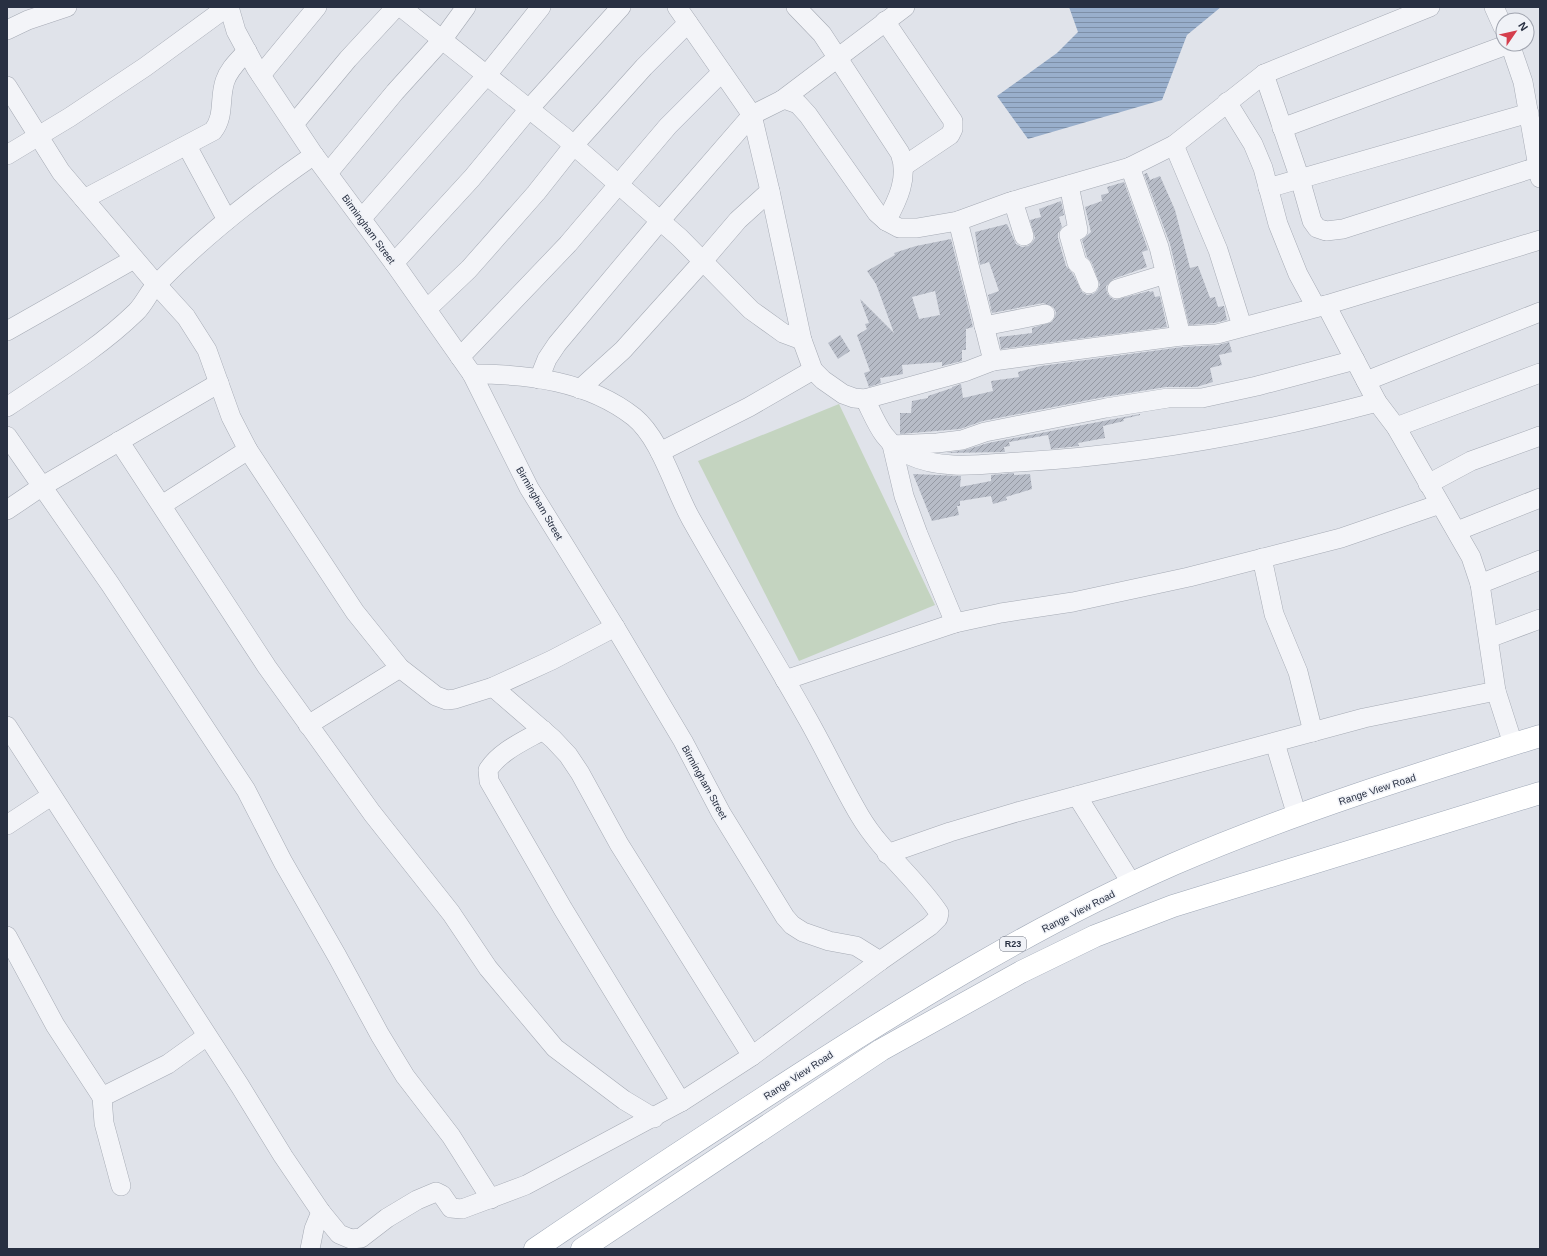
<svg xmlns="http://www.w3.org/2000/svg" width="1547" height="1256" font-family="Arial,sans-serif">
<style>
.green{fill:#c4d4c0}
.water{fill:url(#water-rules)}
.building{fill:url(#building-hatch);fill-rule:evenodd}
.lines{fill:none;stroke-linecap:round;stroke-linejoin:round}
.minor-casing{stroke:#a5aab4;stroke-width:20}
.major-casing{stroke:#9ea7b6;stroke-width:23}
.minor{stroke:#f3f4f8;stroke-width:19}
.major{stroke:#fff;stroke-width:22}
.labels{text-anchor:middle;stroke-width:3;stroke-linejoin:round;paint-order:stroke}
.shield{fill:#f0f2f7;stroke:#646a78;stroke-width:1}
.shield-label{font-size:9px;font-weight:bold;fill:#283042}
.street-label{font-size:10px;fill:#283042;stroke:#f0f2f7}
</style>
<defs>
<pattern id="water-rules" width="6" height="5" patternUnits="userSpaceOnUse"><rect width="6" height="5" fill="#99afcc"/><path d="M0 2.5h6" fill="none" stroke="#7d8fa7"/></pattern>
<pattern id="building-hatch" width="6" height="6" patternUnits="userSpaceOnUse"><rect width="6" height="6" fill="#b7bcc7"/><path d="M-1 1l2-2M0 6l6-6M5 7l2-2" fill="none" stroke="#9599a3"/></pattern>
</defs>
<rect width="100%" height="100%" fill="#e0e3ea"/>
<!-- green -->
<path class="green" d="M 839,404 L 935,605 L 799,661 L 698,461 Z"/>
<!-- water -->
<path class="water" d="M 1069,7 L 1221,7 L 1187,35 L 1162,100 L 1028,139 L 997,96 L 1057,53 L 1078,32 Z"/>
<!-- building -->
<g class="building">
<path d="M 1147,173 L 1150,180 L 1160,176 L 1175,210 L 1190,268 L 1198,266 L 1210,298 L 1215,297 L 1218,307 L 1224,306 L 1227,320 L 1215,323 L 1189,325 L 1170,244 L 1144,174 Z"/>
<path d="M 1124,182 L 1148,250 L 1142,252 L 1147,267 L 1113,279 L 1106,286 L 1107,293 L 1110,297 L 1115,300 L 1149,291 L 1150,292 L 1153,291 L 1155,297 L 1160,296 L 1167,327 L 1001,349 L 999,337 L 1032,333 L 1032,328 L 1052,322 L 1055,317 L 1056,312 L 1053,307 L 1043,303 L 992,313 L 988,295 L 999,291 L 989,262 L 980,265 L 975,232 L 1007,224 L 1016,244 L 1022,247 L 1028,246 L 1032,243 L 1035,238 L 1030,220 L 1041,217 L 1039,209 L 1061,201 L 1064,215 L 1059,217 L 1062,227 L 1058,233 L 1058,238 L 1066,266 L 1073,274 L 1082,292 L 1087,295 L 1093,294 L 1097,291 L 1100,285 L 1092,263 L 1087,257 L 1082,240 L 1091,232 L 1085,207 L 1102,201 L 1101,195 L 1109,193 L 1107,187 Z"/>
<path d="M 951,239 L 973,327 L 966,329 L 966,350 L 962,350 L 962,361 L 942,366 L 942,362 L 902,365 L 903,374 L 880,378 L 881,383 L 869,387 L 864,373 L 870,371 L 857,335 L 867,329 L 865,324 L 869,323 L 860,299 L 894,333 L 876,284 L 867,271 L 895,255 L 894,253 L 916,246 ZM 935,291 L 940,315 L 919,319 L 912,297 Z"/>
<path d="M 840,335 L 850,351 L 838,359 L 828,343 Z"/>
<path d="M 1229,342 L 1232,352 L 1219,355 L 1222,365 L 1210,368 L 1213,382 L 1196,387 L 1166,387 L 1104,397 L 983,421 L 960,429 L 900,434 L 900,413 L 911,413 L 912,401 L 928,398 L 928,396 L 952,388 L 952,387 L 961,384 L 963,398 L 993,391 L 991,381 L 1019,377 L 1018,372 L 1041,366 L 1182,347 L 1218,345 Z"/>
<path d="M 1140,414 L 1140,415 L 1123,419 L 1124,421 L 1103,426 L 1105,438 L 1078,443 L 1079,446 L 1051,449 L 1048,435 L 1009,442 L 1010,446 L 1004,447 L 1005,452 L 946,453 L 965,450 L 988,443 Z"/>
<path d="M 1014,473 L 1014,475 L 1030,474 L 1032,489 L 1006,497 L 1007,500 L 993,504 L 991,496 L 960,501 L 960,506 L 957,506 L 959,515 L 932,521 L 913,474 L 961,476 L 960,487 L 991,481 L 991,475 Z"/>
</g>
<g class="lines">
<defs>
<g id="minor">
<path d="M 229,7 L 236,31 L 256,68 L 314,155 L 394,263 L 472,374 L 529,488 L 615,627 L 683,741 L 721,813 L 785,917 L 792,925 L 803,932 L 829,941 L 856,946 L 880,961"/>
<path d="M 401,7 L 563,136 L 680,238 L 751,310 L 783,333 L 802,340"/>
<path d="M 677,7 L 752,115 L 770,191 L 802,340 L 813,370 L 823,380 L 843,394 L 854,398 L 865,399 L 967,371 L 993,361 L 1181,336 L 1217,334 L 1326,305 L 1540,240"/>
<path d="M 796,7 L 822,34 L 900,153 C 909,177 898,200 886,221"/>
<path d="M 1494,7 L 1503,27"/>
<path d="M 885,21 L 953,121 L 953,129 L 950,135 L 904,166"/>
<path d="M 7,30 L 28,20 L 67,7"/>
<path d="M 1510,44 L 1523,82 L 1540,178"/>
<path d="M 1264,74 L 1300,179 L 1312,221 L 1317,228 L 1326,231 L 1343,229 L 1540,166"/>
<path d="M 261,75 L 317,7"/>
<path d="M 7,86 L 61,172 L 156,284 L 186,317 L 207,350 L 231,417 L 248,450 L 355,612 L 400,668 L 436,696 L 447,700 L 455,699 L 493,687 L 552,660 L 615,627"/>
<path d="M 782,100 L 905,7"/>
<path d="M 1227,102 L 1253,144 L 1263,168 L 1278,224 L 1298,274 L 1316,307"/>
<path d="M 294,124 L 348,59 L 396,7"/>
<path d="M 1282,128 L 1509,44"/>
<path d="M 1174,145 L 1218,250 L 1242,326"/>
<path d="M 187,146 L 227,220"/>
<path d="M 7,155 L 70,117 L 145,67 L 227,7"/>
<path d="M 1130,167 L 1159,247 L 1181,336"/>
<path d="M 328,173 L 395,92 L 442,40 L 466,7"/>
<path d="M 1069,185 L 1078,230 L 1069,235 L 1077,263 L 1082,267 L 1089,284"/>
<path d="M 1268,188 L 1529,113"/>
<path d="M 84,199 L 213,131 C 225,116 219,98 225,81 C 229,69 238,61 247,51"/>
<path d="M 1013,201 L 1024,236"/>
<path d="M 362,218 L 486,76 L 541,7"/>
<path d="M 958,221 L 993,361"/>
<path d="M 394,263 L 472,178 L 529,109 L 621,7"/>
<path d="M 1117,289 L 1166,274"/>
<path d="M 1326,305 L 1377,402 L 1396,427 L 1471,557 L 1480,584 L 1496,691 L 1513,744"/>
<path d="M 427,309 L 469,269 L 536,193 L 574,145 L 644,67 L 688,23"/>
<path d="M 984,326 L 1045,314"/>
<path d="M 7,331 L 134,259"/>
<path d="M 460,357 L 568,244 L 668,126 L 722,72"/>
<path d="M 539,379 L 547,359 L 557,344 L 660,221 L 752,115 L 782,100 L 787,100 L 798,104 L 808,115 L 877,213 L 886,221 L 899,228 L 917,228 L 958,221 L 1010,202 L 1130,167 L 1174,145 L 1264,74 L 1430,7"/>
<path d="M 1366,381 L 1540,312"/>
<path d="M 580,389 L 623,350 L 703,261 L 738,220 L 770,191"/>
<path d="M 865,399 C 877,423 883,443 909,455 C 943,471 983,464 1019,462 C 1139,455 1261,433 1377,402"/>
<path d="M 7,407 C 51,377 98,349 136,312 C 145,303 149,291 158,283 C 205,235 259,193 314,155"/>
<path d="M 1396,427 L 1540,373"/>
<path d="M 7,436 L 110,584 L 246,790 L 283,862 L 337,956 L 380,1035 L 405,1076 L 451,1136 L 491,1199"/>
<path d="M 119,441 L 267,667 L 372,813 L 451,913 L 488,968 L 555,1048 L 624,1100 L 654,1118"/>
<path d="M 660,452 L 749,407 L 813,370"/>
<path d="M 1428,484 L 1471,461 L 1540,436"/>
<path d="M 162,505 L 248,450"/>
<path d="M 7,510 L 41,487 L 219,383"/>
<path d="M 1457,531 L 1540,498"/>
<path d="M 1262,558 L 1274,614 L 1298,672 L 1313,732"/>
<path d="M 1480,584 L 1540,560"/>
<path d="M 955,623 L 918,534 L 904,496 L 892,445 L 937,443 L 962,440 L 985,432 L 1106,408 L 1168,398 L 1202,398 L 1257,386 L 1355,360"/>
<path d="M 1489,638 L 1540,619"/>
<path d="M 785,680 L 955,623 L 1001,613 L 1073,602 L 1189,577 L 1341,538 L 1440,504"/>
<path d="M 493,687 L 553,739 L 568,755 L 580,773 L 619,844 L 752,1056"/>
<path d="M 308,725 L 400,668"/>
<path d="M 7,726 L 240,1086 L 283,1156 L 321,1212 L 339,1234 L 351,1239 L 361,1238 L 387,1218 L 417,1200 L 436,1192 L 442,1195 L 451,1208 L 462,1209 L 526,1185 L 681,1102 L 752,1056 L 880,961 L 930,926 L 938,918 L 939,913 C 916,878 882,853 860,816 C 841,784 825,749 806,716 C 769,650 728,585 691,519 C 674,489 661,439 634,417 C 588,381 528,374 472,374"/>
<path d="M 543,730 C 524,741 500,751 488,770 L 489,781 L 563,909 L 681,1102"/>
<path d="M 1275,743 L 1297,816"/>
<path d="M 1077,796 L 1132,884"/>
<path d="M 7,825 L 51,796"/>
<path d="M 887,854 L 950,832 L 1017,812 L 1364,718 L 1496,691"/>
<path d="M 7,936 L 55,1025 L 102,1097"/>
<path d="M 121,1186 L 104,1123 L 102,1097 L 168,1064 L 207,1036"/>
<path d="M 310,1249 L 314,1229 L 321,1212"/>
</g>
<g id="major">
<path d="M 535,1249 C 622,1190 709,1133 797,1076 C 918,998 1042,922 1174,864 C 1292,813 1417,774 1540,736"/>
<path d="M 582,1249 L 881,1050 L 1021,972 L 1095,936 L 1173,906 L 1540,793"/>
</g>
</defs>
<!-- minor casing -->
<use href="#minor" class="minor-casing"/>
<!-- major casing -->
<use href="#major" class="major-casing"/>
<!-- minor -->
<use href="#minor" class="minor"/>
<!-- major -->
<use href="#major" class="major"/>
</g>
<g class="labels">
<!-- shield labels -->
<rect class="shield" x="1000" y="937" width="26" height="14" rx="3"/>
<g class="shield-label">
<text x="1013" y="947">R23</text>
</g>
<!-- street labels -->
<g class="street-label">
<text transform="translate(369 229) rotate(54)" y="4">Birmingham Street</text>
<text transform="translate(540 503) rotate(60)" y="4">Birmingham Street</text>
<text transform="translate(705 782) rotate(61)" y="4">Birmingham Street</text>
<text transform="translate(1377 789) rotate(-18)" y="4">Range View Road</text>
<text transform="translate(1078 911) rotate(-27)" y="4">Range View Road</text>
<text transform="translate(798 1075) rotate(-33)" y="4">Range View Road</text>
</g>
</g>
<!-- border -->
<rect width="1547" height="1256" fill="none" stroke="#283042" stroke-width="16"/>
<!-- north arrow -->
<g transform="translate(1515 32) rotate(56)"><circle r="19" fill="#f0f2f7" stroke="#a0a4af"/>
<path d="M0-3L7 15L0 10L-7 15Z" fill="#d53e4d"/>
<text y="-6" font-size="11" font-weight="bold" text-anchor="middle" fill="#283042">N</text>
</g>
</svg>
